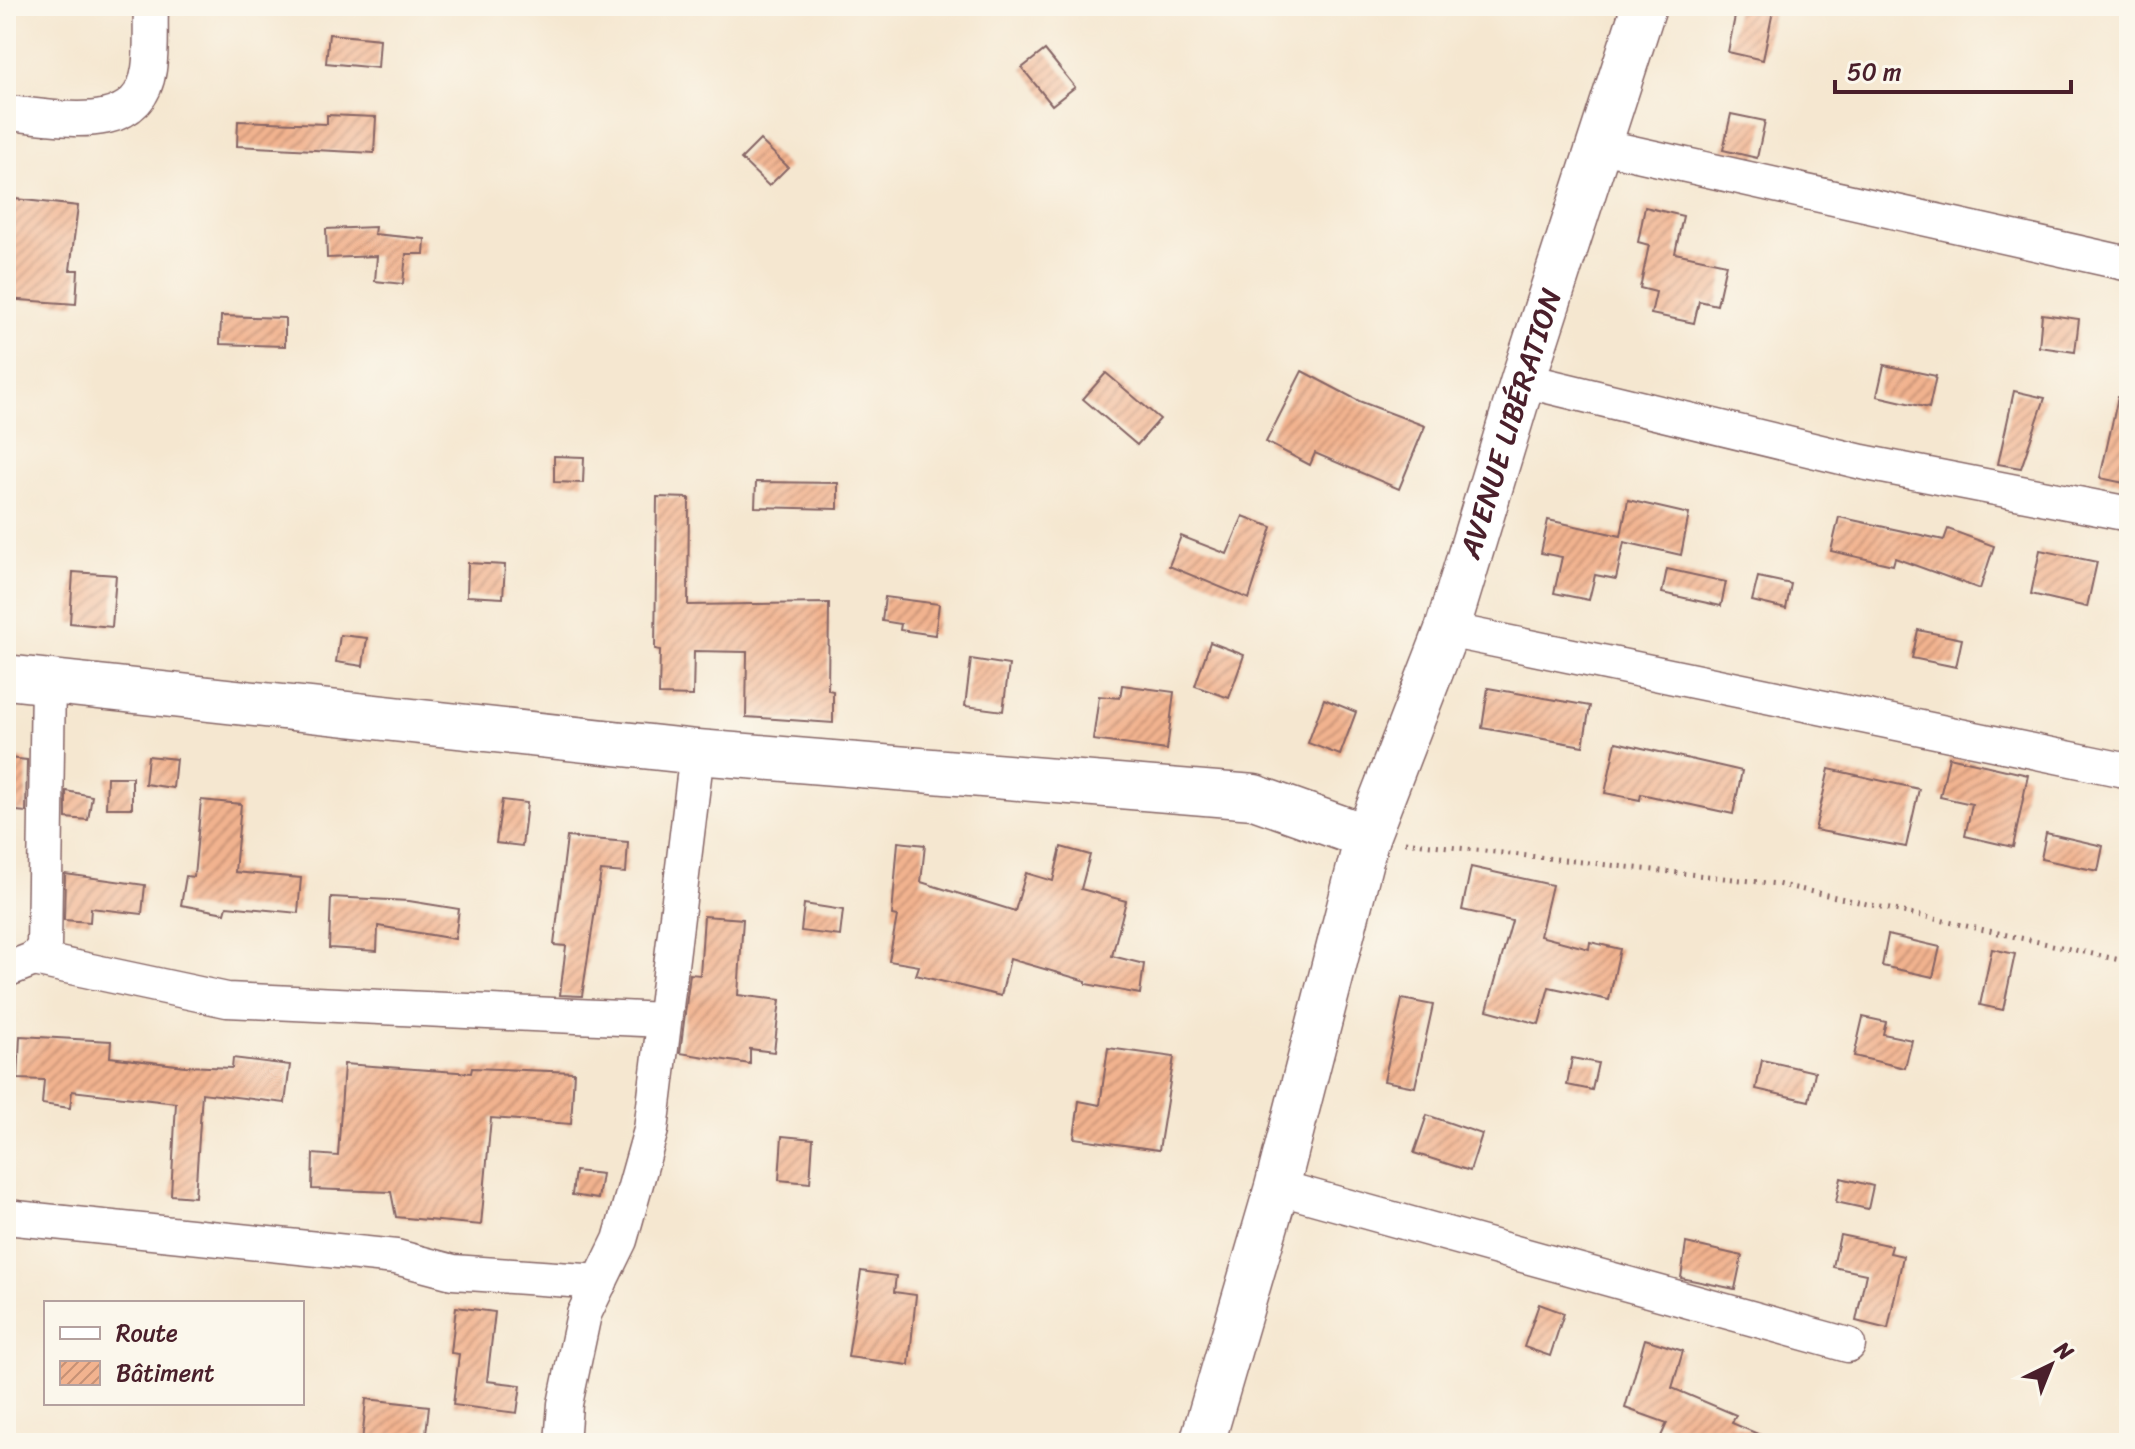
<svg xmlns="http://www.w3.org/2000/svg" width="2135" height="1449" font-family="Sriracha,sans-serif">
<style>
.building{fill:url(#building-hatch)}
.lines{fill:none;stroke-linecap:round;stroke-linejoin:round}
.street-casing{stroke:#866565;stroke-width:37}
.secondary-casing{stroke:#866565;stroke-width:47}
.path{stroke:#866565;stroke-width:5;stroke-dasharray:2 6;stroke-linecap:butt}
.street{stroke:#fff;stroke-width:34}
.secondary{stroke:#fff;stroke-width:44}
.labels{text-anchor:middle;stroke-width:6;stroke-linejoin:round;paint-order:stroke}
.street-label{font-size:30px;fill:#4a1f2b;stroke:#fbf7ec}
</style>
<defs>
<pattern id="building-hatch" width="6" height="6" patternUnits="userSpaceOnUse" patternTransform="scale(2)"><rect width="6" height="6" fill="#f2b38f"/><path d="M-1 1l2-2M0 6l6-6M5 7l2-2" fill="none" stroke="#c69175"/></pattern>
</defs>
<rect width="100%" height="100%" fill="#fbf7ec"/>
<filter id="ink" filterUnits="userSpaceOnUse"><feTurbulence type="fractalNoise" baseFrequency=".0125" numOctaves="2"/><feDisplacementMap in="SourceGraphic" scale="16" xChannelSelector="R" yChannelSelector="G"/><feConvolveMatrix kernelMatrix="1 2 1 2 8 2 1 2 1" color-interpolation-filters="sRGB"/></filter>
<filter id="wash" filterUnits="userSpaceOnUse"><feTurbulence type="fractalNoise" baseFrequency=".006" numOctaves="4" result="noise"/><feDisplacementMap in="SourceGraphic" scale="32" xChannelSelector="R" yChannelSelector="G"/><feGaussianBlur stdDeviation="1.8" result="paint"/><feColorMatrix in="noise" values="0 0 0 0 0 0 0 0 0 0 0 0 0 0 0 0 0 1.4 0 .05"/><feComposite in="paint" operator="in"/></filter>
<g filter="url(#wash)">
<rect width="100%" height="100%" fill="#f5e7d0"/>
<g id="blocks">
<!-- building -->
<g class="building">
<path d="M 1737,6 L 1774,6 L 1763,60 L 1728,52 Z"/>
<path d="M 329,34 L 380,39 L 378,68 L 326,63 Z"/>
<path d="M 1045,50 L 1075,87 L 1052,105 L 1022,68 Z"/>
<path d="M 1731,114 L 1765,121 L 1757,158 L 1723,150 Z"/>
<path d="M 327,115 L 376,117 L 374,153 L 237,146 L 238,121 L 327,124 Z"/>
<path d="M 760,140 L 788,167 L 769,186 L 741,159 Z"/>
<path d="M 6,198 L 78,206 L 70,270 L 78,270 L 76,304 L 6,299 Z"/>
<path d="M 1645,207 L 1683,216 L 1675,253 L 1726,264 L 1717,305 L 1699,301 L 1694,323 L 1651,314 L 1656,292 L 1640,288 L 1649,245 L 1638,242 Z"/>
<path d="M 375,227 L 374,234 L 425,239 L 424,254 L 406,254 L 403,284 L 375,281 L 377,256 L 327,258 L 326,229 Z"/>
<path d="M 2042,314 L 2079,319 L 2075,352 L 2039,347 Z"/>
<path d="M 221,316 L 285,318 L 285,346 L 220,344 Z"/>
<path d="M 1884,365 L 1936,376 L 1929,408 L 1877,396 Z"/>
<path d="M 1302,371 L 1359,401 L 1425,426 L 1399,489 L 1315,453 L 1310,465 L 1266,442 Z"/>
<path d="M 1106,373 L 1160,419 L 1137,445 L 1083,399 Z"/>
<path d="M 2014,391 L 2045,398 L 2021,468 L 1998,464 Z"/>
<path d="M 2118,397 L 2129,398 L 2129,484 L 2100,478 Z"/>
<path d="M 554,456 L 584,457 L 583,483 L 554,482 Z"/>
<path d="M 756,482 L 838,483 L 838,509 L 755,507 Z"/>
<path d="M 657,497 L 689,498 L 688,605 L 829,603 L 828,690 L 833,691 L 833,723 L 746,717 L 747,652 L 694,651 L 693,696 L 659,695 L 660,650 L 655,649 Z"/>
<path d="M 1628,500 L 1689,514 L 1681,555 L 1624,542 L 1616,579 L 1595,575 L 1589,600 L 1554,593 L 1562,557 L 1541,553 L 1548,520 L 1621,536 Z"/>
<path d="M 1243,516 L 1272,527 L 1249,599 L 1169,566 L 1181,536 L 1227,554 Z"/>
<path d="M 1839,517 L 1944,540 L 1948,529 L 1994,546 L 1980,589 L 1895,558 L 1893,565 L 1831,551 Z"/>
<path d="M 2040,550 L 2097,562 L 2087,607 L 2031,594 Z"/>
<path d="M 468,563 L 505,565 L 503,598 L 467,596 Z"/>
<path d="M 1667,569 L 1726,582 L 1721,606 L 1662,593 Z"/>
<path d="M 73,572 L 116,575 L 112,627 L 70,623 Z"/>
<path d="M 1758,577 L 1791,584 L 1786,609 L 1752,601 Z"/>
<path d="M 885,597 L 939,604 L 935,635 L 900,630 L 901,624 L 882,621 Z"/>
<path d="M 1918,630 L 1962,639 L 1956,667 L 1912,658 Z"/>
<path d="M 340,635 L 367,638 L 363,666 L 336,662 Z"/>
<path d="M 1210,642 L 1244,655 L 1229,698 L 1195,686 Z"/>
<path d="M 971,659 L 1009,665 L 1003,711 L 965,706 Z"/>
<path d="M 1122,685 L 1174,692 L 1167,750 L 1093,740 L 1099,696 L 1120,698 Z"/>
<path d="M 1488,688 L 1590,706 L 1583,746 L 1482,728 Z"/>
<path d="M 1324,699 L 1356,712 L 1340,755 L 1308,743 Z"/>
<path d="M 1616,742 L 1742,771 L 1733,814 L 1641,794 L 1640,800 L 1605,793 Z"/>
<path d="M 148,756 L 176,759 L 173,788 L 145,784 Z"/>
<path d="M 1949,757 L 2028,775 L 2013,847 L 1965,836 L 1972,804 L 1940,797 Z"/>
<path d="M 8,758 L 27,760 L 26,812 L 6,810 Z"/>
<path d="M 1829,769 L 1919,789 L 1906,847 L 1815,830 Z"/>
<path d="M 107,777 L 132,777 L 132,808 L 106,808 Z"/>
<path d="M 66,791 L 92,796 L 88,820 L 66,818 Z"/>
<path d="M 201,800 L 241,804 L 235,872 L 301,878 L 298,913 L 227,906 L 225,913 L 181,905 L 186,876 L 194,877 Z"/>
<path d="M 502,800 L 527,803 L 522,846 L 496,843 Z"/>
<path d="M 2046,833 L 2103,846 L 2098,871 L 2041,859 Z"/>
<path d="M 567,837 L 628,842 L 626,873 L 601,871 L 582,996 L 560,995 L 566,946 L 554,945 Z"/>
<path d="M 898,842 L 925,845 L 921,882 L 1015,911 L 1026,873 L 1053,881 L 1061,847 L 1090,855 L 1081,889 L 1126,901 L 1112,956 L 1144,964 L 1140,994 L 1086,984 L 1086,981 L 1010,959 L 1001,996 L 916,975 L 919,966 L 889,961 L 897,916 L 892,915 Z"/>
<path d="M 1471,867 L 1552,885 L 1540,936 L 1589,949 L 1590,942 L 1620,949 L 1609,1000 L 1549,987 L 1539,1024 L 1487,1010 L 1512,921 L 1462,910 Z"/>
<path d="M 65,874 L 145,885 L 142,914 L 91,908 L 90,922 L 64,920 Z"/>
<path d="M 331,897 L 409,901 L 459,909 L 455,939 L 378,926 L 377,951 L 329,948 Z"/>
<path d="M 804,904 L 843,910 L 840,936 L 801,931 Z"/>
<path d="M 704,916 L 743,919 L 738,995 L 780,1000 L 774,1052 L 750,1049 L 750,1064 L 680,1053 L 690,974 L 700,975 Z"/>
<path d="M 1888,935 L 1940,947 L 1933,977 L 1882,966 Z"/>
<path d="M 1992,949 L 2015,954 L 2003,1010 L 1980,1005 Z"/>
<path d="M 1402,999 L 1433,1005 L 1415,1087 L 1384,1081 Z"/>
<path d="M 1863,1017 L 1886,1022 L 1883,1034 L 1912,1040 L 1905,1068 L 1854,1056 Z"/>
<path d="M 20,1036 L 111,1041 L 110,1057 L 185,1066 L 232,1068 L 233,1058 L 290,1065 L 285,1103 L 202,1093 L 195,1197 L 171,1195 L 176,1103 L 72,1091 L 70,1108 L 42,1104 L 44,1080 L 18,1079 Z"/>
<path d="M 1108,1048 L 1174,1057 L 1159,1150 L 1074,1138 L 1079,1101 L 1100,1105 Z"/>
<path d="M 1572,1058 L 1598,1063 L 1592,1090 L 1567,1085 Z"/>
<path d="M 1762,1060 L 1815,1072 L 1809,1101 L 1756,1089 Z"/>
<path d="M 344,1064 L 471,1073 L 472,1068 L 574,1072 L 571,1124 L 491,1118 L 481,1225 L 396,1217 L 391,1192 L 312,1189 L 313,1154 L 338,1156 Z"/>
<path d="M 1427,1115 L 1482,1134 L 1470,1171 L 1414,1153 Z"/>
<path d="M 782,1136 L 813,1139 L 810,1183 L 779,1180 Z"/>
<path d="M 575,1171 L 602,1174 L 598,1199 L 572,1195 Z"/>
<path d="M 1841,1178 L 1873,1186 L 1868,1209 L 1836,1202 Z"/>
<path d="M 1840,1235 L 1892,1246 L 1890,1253 L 1903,1256 L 1888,1329 L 1856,1321 L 1866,1274 L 1833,1267 Z"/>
<path d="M 1686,1243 L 1742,1256 L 1735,1289 L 1681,1278 Z"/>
<path d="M 861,1271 L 896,1276 L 894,1292 L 916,1295 L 909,1365 L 848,1357 Z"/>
<path d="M 1539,1304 L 1564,1313 L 1550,1356 L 1524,1347 Z"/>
<path d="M 456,1307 L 495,1312 L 487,1381 L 521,1385 L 517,1413 L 453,1405 L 459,1354 L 451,1353 Z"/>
<path d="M 1645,1339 L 1683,1351 L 1672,1388 L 1736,1415 L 1732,1423 L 1779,1443 L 1658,1443 L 1667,1423 L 1625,1408 Z"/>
<path d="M 366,1399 L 429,1406 L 425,1443 L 362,1443 Z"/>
</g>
</g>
</g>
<g filter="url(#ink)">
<use href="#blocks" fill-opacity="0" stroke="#866565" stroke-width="2"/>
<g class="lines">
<defs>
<g id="street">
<path d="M 6,113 C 56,116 139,139 149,69 C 152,49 150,27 151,6"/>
<path d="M 1601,146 L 2129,264"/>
<path d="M 1523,380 L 1862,462 L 2129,514"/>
<path d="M 1447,630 L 2129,771"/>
<path d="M 34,959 L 227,1000 L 664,1020"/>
<path d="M 6,970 L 34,959 L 44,948 L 48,681"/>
<path d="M 1277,1187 L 1848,1345"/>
<path d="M 6,1217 L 396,1257 L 453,1272 L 600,1282"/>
<path d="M 562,1443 L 565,1404 L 584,1314 L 620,1240 L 651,1130 L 697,752"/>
</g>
<g id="secondary">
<path d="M 6,677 L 697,752 L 1254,797 L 1367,837"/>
<path id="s1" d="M 1202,1443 L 1277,1187 L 1367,837 L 1447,630 L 1523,380 L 1644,6"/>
</g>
</defs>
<!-- street casing -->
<use href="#street" class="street-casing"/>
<!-- secondary casing -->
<use href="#secondary" class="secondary-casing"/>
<!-- path -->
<path class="path" d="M 1405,842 L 1777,884 L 2129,962"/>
<!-- street -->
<use href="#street" class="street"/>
<!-- secondary -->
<use href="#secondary" class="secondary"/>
</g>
</g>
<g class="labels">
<!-- street labels -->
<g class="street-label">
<text dy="10" stroke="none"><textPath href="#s1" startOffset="1066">AVENUE LIBÉRATION</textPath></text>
</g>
</g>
<!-- margin -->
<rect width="2135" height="1449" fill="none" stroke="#fbf7ec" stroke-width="32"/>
<!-- legend -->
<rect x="44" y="1301" width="260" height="104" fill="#fbf7ec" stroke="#b4a19f" stroke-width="2"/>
<rect x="60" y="1327" width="40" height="12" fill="#ffffff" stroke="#b4a19f" stroke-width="2"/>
<text x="116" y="1341" font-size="24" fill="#4a1f2b">Route</text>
<rect x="60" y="1361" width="40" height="24" fill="url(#building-hatch)" stroke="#b4a19f" stroke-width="2"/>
<text x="116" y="1381" font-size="24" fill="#4a1f2b">Bâtiment</text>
<!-- north arrow -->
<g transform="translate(2051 1365) rotate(43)" stroke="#fbf7ec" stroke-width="6" paint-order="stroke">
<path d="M0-6L14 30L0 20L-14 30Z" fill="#4a1f2b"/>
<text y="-12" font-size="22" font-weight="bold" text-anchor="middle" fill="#4a1f2b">N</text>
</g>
<!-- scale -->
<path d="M1835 80v12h236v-12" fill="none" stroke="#4a1f2b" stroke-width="4"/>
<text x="1847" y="80" font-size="24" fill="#4a1f2b" stroke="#fbf7ec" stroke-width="6" paint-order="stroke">50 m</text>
</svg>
